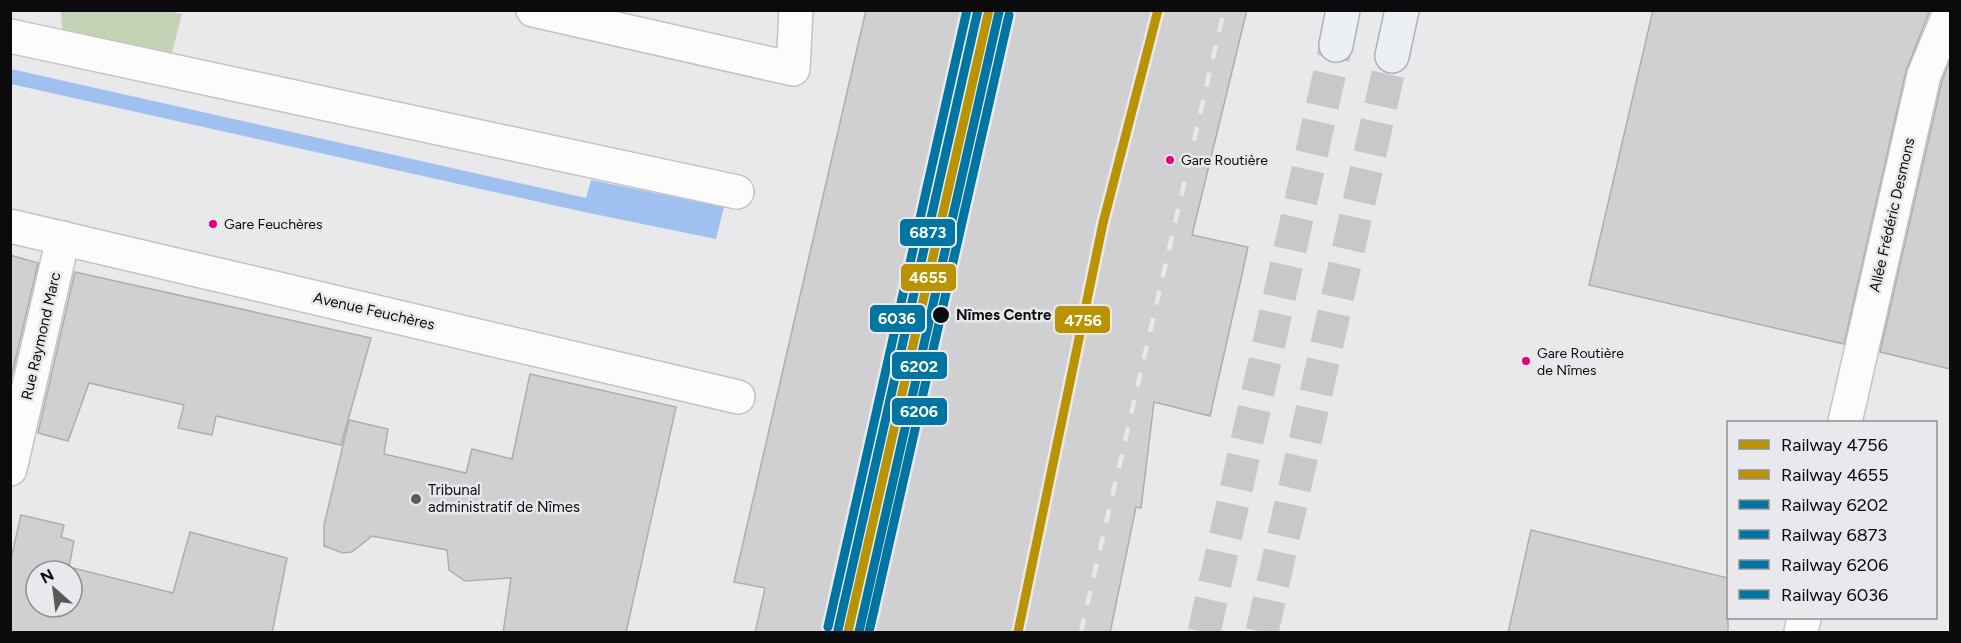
<svg xmlns="http://www.w3.org/2000/svg" width="1961" height="643" font-family="Figtree,sans-serif">
<style>
.green{fill:#c4d3b6}
.water{fill:#a0c1ef}
.building{fill:#d0d0d2;stroke:#aeadb0;stroke-width:1.5;fill-rule:evenodd}
.lines{fill:none;stroke-linecap:round;stroke-linejoin:round}
.major-tunnel{stroke:#c8c8cb;stroke-width:33;stroke-dasharray:33 16;stroke-linecap:butt}
.minor-casing{stroke:#c3c3c6;stroke-width:36}
.major-casing{stroke:#acb0ba;stroke-width:36}
.minor{stroke:#fcfcfc;stroke-width:33}
.major{stroke:#ecf0f5;stroke-width:33}
.rail-casing{stroke:#d0d0d1;stroke-width:7}
.rail{stroke:#e8e8ed;stroke-width:4.5;stroke-dasharray:14;stroke-linecap:butt}
.rail-1-casing{stroke:#e8e8ed;stroke-width:14}
.rail-2-casing{stroke:#e8e8ed;stroke-width:14}
.rail-3-casing{stroke:#e8e8ed;stroke-width:14}
.rail-4-casing{stroke:#e8e8ed;stroke-width:14}
.rail-5-casing{stroke:#e8e8ed;stroke-width:14}
.rail-6-casing{stroke:#e8e8ed;stroke-width:14}
.rail-1{stroke:#b99302;stroke-width:9}
.rail-2{stroke:#b99302;stroke-width:9}
.rail-3{stroke:#0075a1;stroke-width:9}
.rail-4{stroke:#0075a1;stroke-width:9}
.rail-5{stroke:#0075a1;stroke-width:9}
.rail-6{stroke:#0075a1;stroke-width:9}
.bus-dot{fill:#e5007d;stroke:#e8e8ed;stroke-width:2}
.stop-dot{fill:#0b0b0d;stroke:#e8e8ed;stroke-width:2}
.poi-dot{fill:#59595b;stroke:#e8e8ed;stroke-width:2}
.labels{text-anchor:middle;stroke-width:5;stroke-linejoin:round;paint-order:stroke}
.bus-label{font-size:14px;fill:#0b0b0d;stroke:#e8e8ed;text-anchor:start}
.street-label{font-size:15px;fill:#0b0b0d;stroke:#e8e8ed}
.stop-label{font-size:15px;font-weight:bold;fill:#0b0b0d;stroke:#e8e8ed;text-anchor:start}
.poi-label{font-size:15px;fill:#0b0b0d;stroke:#e8e8ed;text-anchor:start}
.line-badge{stroke:#e8e8ed;stroke-width:2}
.badge-label{font-size:16px;text-anchor:middle;font-weight:bold;fill:#fff}
</style>
<rect width="100%" height="100%" fill="#e9e9ec"/>
<!-- green -->
<path class="green" d="M 165,10 L 182,14 L 171,56 L 62,29 L 61,11 Z"/>
<!-- water -->
<path class="water" d="M 11,69 L 586,198 L 591,180 L 724,207 L 716,239 L 584,212 L 11,84 Z"/>
<!-- building -->
<g class="building">
<path d="M 866,10 L 1247,10 L 1192,235 L 1248,247 L 1241,279 L 1210,416 L 1154,402 L 1141,508 L 1136,507 L 1110,633 L 755,633 L 765,588 L 734,582 Z"/>
<path d="M 1653,10 L 1930,10 L 1906,71 L 1844,344 L 1589,285 Z"/>
<path d="M 1950,60 L 1950,369 L 1880,352 L 1942,81 Z"/>
<path d="M 10,255 L 38,263 L 10,383 Z"/>
<path d="M 75,272 L 371,338 L 341,445 L 216,416 L 212,435 L 178,428 L 184,405 L 89,383 L 68,441 L 38,433 Z"/>
<path d="M 530,374 L 676,407 L 626,633 L 503,633 L 511,578 L 465,581 L 449,570 L 447,550 L 372,536 L 352,552 L 343,553 L 324,546 L 324,525 L 349,420 L 388,429 L 384,454 L 466,473 L 472,449 L 512,459 Z"/>
<path d="M 21,515 L 64,525 L 61,537 L 74,541 L 69,567 L 173,593 L 190,532 L 287,558 L 272,633 L 10,633 L 10,563 ZM 36,571 L 72,571 L 72,607 L 36,607 Z"/>
<path d="M 1531,530 L 1728,578 L 1728,633 L 1508,633 Z"/>
</g>
<g class="lines">
<!-- major-tunnel -->
<g class="major-tunnel">
<path d="M 1204,632 L 1336,45"/>
<path d="M 1262,632 L 1392,56"/>
</g>
<defs>
<g id="minor">
<path d="M 533,10 L 793,69 L 796,10"/>
<path d="M 10,36 L 737,192"/>
<path d="M 10,226 L 738,397"/>
<path d="M 1845,422 L 1919,97 L 1924,75 L 1950,12"/>
<path d="M 10,469 L 63,238"/>
<path d="M 1801,632 L 1804,618"/>
</g>
<g id="major">
<path d="M 1336,45 L 1343,10"/>
<path d="M 1392,56 L 1402,10"/>
</g>
</defs>
<!-- minor casing -->
<use href="#minor" class="minor-casing"/>
<!-- major casing -->
<use href="#major" class="major-casing"/>
<!-- minor -->
<use href="#minor" class="minor"/>
<!-- major -->
<use href="#major" class="major"/>
<defs>
<path id="rail" d="M 1081,632 L 1224,10"/>
</defs>
<!-- rail casing -->
<use href="#rail" class="rail-casing"/>
<!-- rail -->
<use href="#rail" class="rail"/>
<defs>
<path id="rail-1" d="M 1018,632 L 1103,223 L 1158,10"/>
<path id="rail-2" d="M 848,632 L 989,10"/>
<path id="rail-3" d="M 859,632 L 999,12"/>
<path id="rail-4" d="M 838,630 L 978,10"/>
<path id="rail-5" d="M 869,632 L 1009,15"/>
<path id="rail-6" d="M 828,627 L 967,10"/>
</defs>
<!-- rail-1 casing -->
<use href="#rail-1" class="rail-1-casing"/>
<!-- rail-2 casing -->
<use href="#rail-2" class="rail-2-casing"/>
<!-- rail-3 casing -->
<use href="#rail-3" class="rail-3-casing"/>
<!-- rail-4 casing -->
<use href="#rail-4" class="rail-4-casing"/>
<!-- rail-5 casing -->
<use href="#rail-5" class="rail-5-casing"/>
<!-- rail-6 casing -->
<use href="#rail-6" class="rail-6-casing"/>
<!-- rail-1 -->
<use href="#rail-1" class="rail-1"/>
<!-- rail-2 -->
<use href="#rail-2" class="rail-2"/>
<!-- rail-3 -->
<use href="#rail-3" class="rail-3"/>
<!-- rail-4 -->
<use href="#rail-4" class="rail-4"/>
<!-- rail-5 -->
<use href="#rail-5" class="rail-5"/>
<!-- rail-6 -->
<use href="#rail-6" class="rail-6"/>
</g>
<!-- markers -->
<g class="bus-dot">
<circle cx="1170" cy="160" r="5"/>
<circle cx="213" cy="224" r="5"/>
<circle cx="1526" cy="361" r="5"/>
</g>
<circle class="stop-dot" cx="941" cy="315" r="9"/>
<circle class="poi-dot" cx="416" cy="499" r="6"/>
<g class="labels">
<!-- bus labels -->
<g class="bus-label">
<text x="1181" y="165">Gare Routière</text>
<text x="224" y="229">Gare Feuchères</text>
<text x="1537" y="358">Gare Routière<tspan x="1537" dy="17">de Nîmes</tspan></text>
</g>
<!-- street labels -->
<g class="street-label">
<text transform="translate(1892 215) rotate(-77)" y="5">Allée Frédéric Desmons</text>
<text transform="translate(374 311) rotate(13)" y="5">Avenue Feuchères</text>
<text transform="translate(41 336) rotate(-77)" y="5">Rue Raymond Marc</text>
</g>
<!-- stop labels -->
<g class="stop-label">
<text x="956" y="320">Nîmes Centre</text>
</g>
<!-- poi labels -->
<g class="poi-label">
<text x="428" y="495">Tribunal<tspan x="428" dy="17">administratif de Nîmes</tspan></text>
</g>
</g>
<g class="line-badge">
<rect x="899" y="218" width="57" height="29" rx="6" fill="#0075a1"/>
<rect x="900" y="263" width="57" height="29" rx="6" fill="#b99302"/>
<rect x="869" y="304" width="57" height="29" rx="6" fill="#0075a1"/>
<rect x="1054" y="305" width="57" height="29" rx="6" fill="#b99302"/>
<rect x="891" y="351" width="57" height="29" rx="6" fill="#0075a1"/>
<rect x="891" y="397" width="57" height="29" rx="6" fill="#0075a1"/>
</g>
<g class="badge-label">
<text x="928" y="238">6873</text>
<text x="928" y="283">4655</text>
<text x="897" y="324">6036</text>
<text x="1083" y="326">4756</text>
<text x="919" y="372">6202</text>
<text x="919" y="417">6206</text>
</g>
<!-- border -->
<rect width="1961" height="643" fill="none" stroke="#0b0b0d" stroke-width="24"/>
<!-- legend -->
<rect x="1727" y="421" width="210" height="198" fill="#e8e8ed" stroke="#909093" stroke-width="1.5"/>
<rect x="1739" y="440" width="30" height="9" fill="#b99302" stroke="#909093" stroke-width="1.5"/>
<text x="1781" y="451" font-size="18" fill="#0b0b0d">Railway 4756</text>
<rect x="1739" y="470" width="30" height="9" fill="#b99302" stroke="#909093" stroke-width="1.5"/>
<text x="1781" y="481" font-size="18" fill="#0b0b0d">Railway 4655</text>
<rect x="1739" y="500" width="30" height="9" fill="#0075a1" stroke="#909093" stroke-width="1.5"/>
<text x="1781" y="511" font-size="18" fill="#0b0b0d">Railway 6202</text>
<rect x="1739" y="530" width="30" height="9" fill="#0075a1" stroke="#909093" stroke-width="1.5"/>
<text x="1781" y="541" font-size="18" fill="#0b0b0d">Railway 6873</text>
<rect x="1739" y="560" width="30" height="9" fill="#0075a1" stroke="#909093" stroke-width="1.5"/>
<text x="1781" y="571" font-size="18" fill="#0b0b0d">Railway 6206</text>
<rect x="1739" y="590" width="30" height="9" fill="#0075a1" stroke="#909093" stroke-width="1.5"/>
<text x="1781" y="601" font-size="18" fill="#0b0b0d">Railway 6036</text>
<!-- north arrow -->
<g transform="translate(54 589) rotate(332)"><circle r="28" fill="#e8e8ed" stroke="#909093" stroke-width="1.5"/>
<path d="M0-4.5L10 22L0 15L-10 22Z" fill="#59595b"/>
<text y="-9" font-size="16" font-weight="bold" text-anchor="middle" fill="#0b0b0d">N</text>
</g>
</svg>
